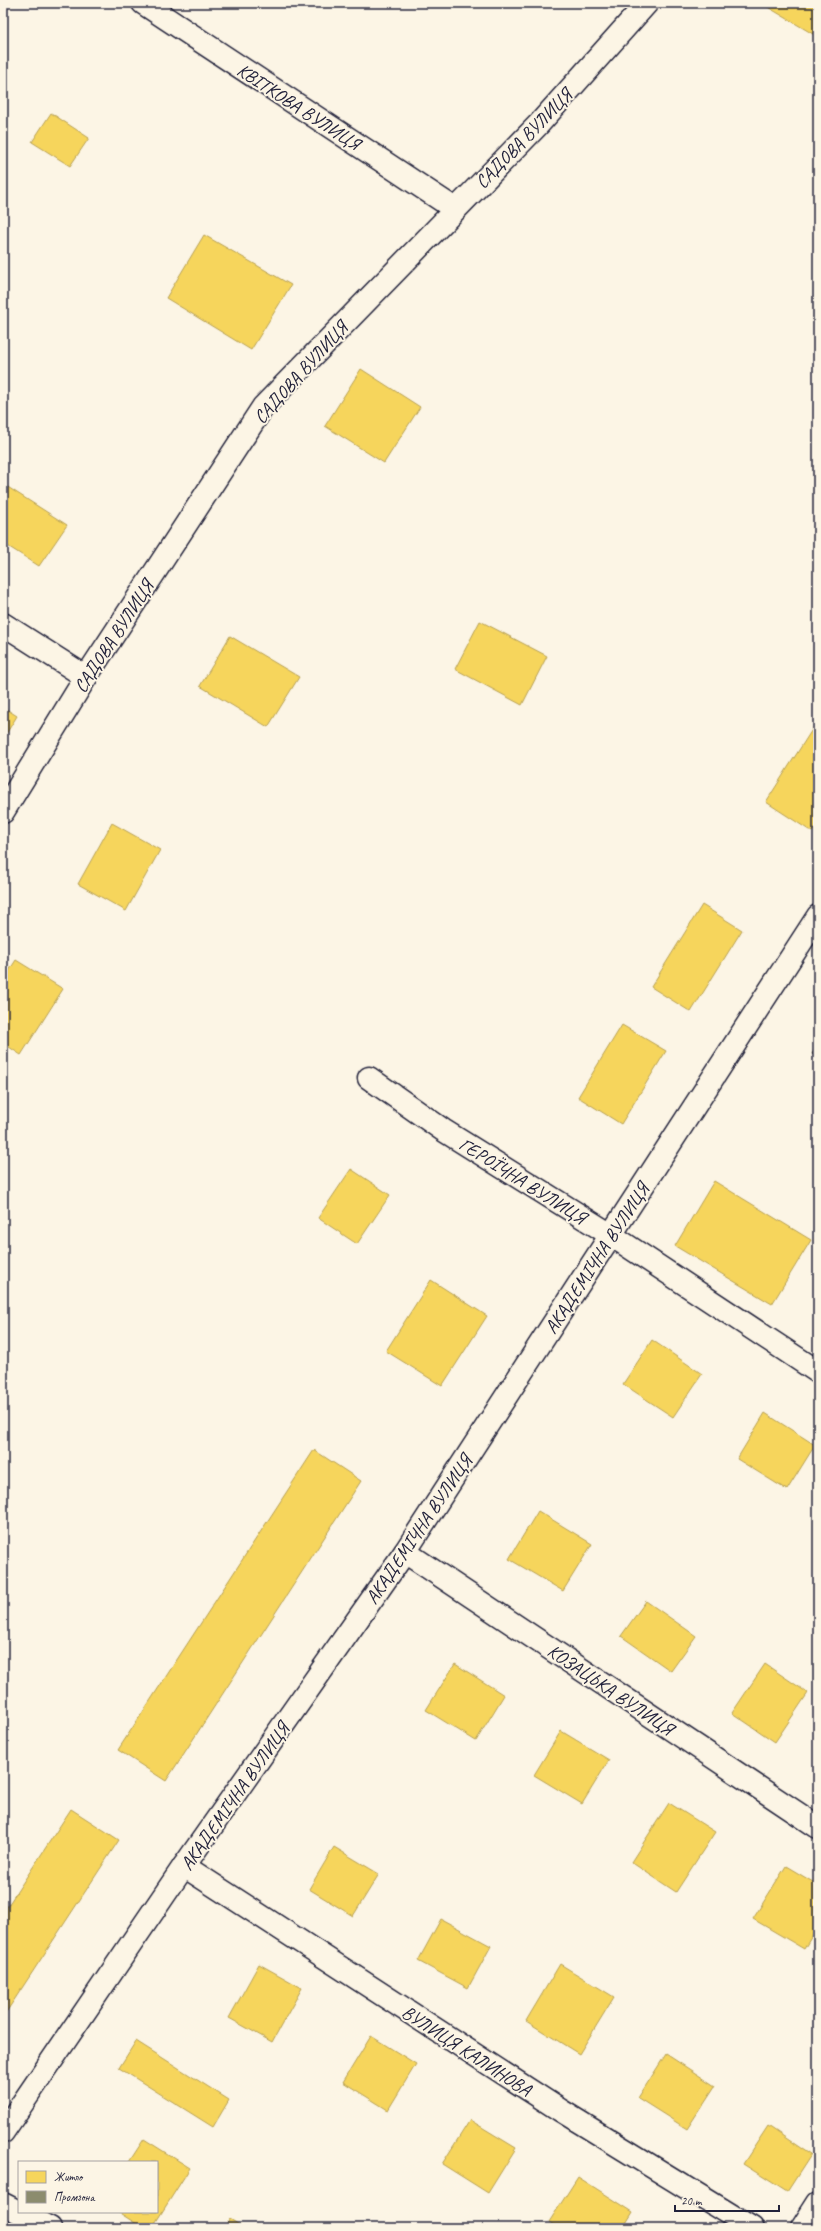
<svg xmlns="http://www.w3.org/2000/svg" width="821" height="2231" font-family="Caveat,sans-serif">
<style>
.homes{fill:#f6d55c;stroke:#b69f52}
.industry{fill:#8c8c6e;stroke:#6c6c5f}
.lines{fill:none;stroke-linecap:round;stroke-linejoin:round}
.street-casing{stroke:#22223b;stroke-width:25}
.street{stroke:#fcf5e5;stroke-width:22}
.labels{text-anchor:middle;stroke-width:4;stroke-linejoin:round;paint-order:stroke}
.street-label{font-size:19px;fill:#22223b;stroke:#fcf5e5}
</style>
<rect width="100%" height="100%" fill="#fcf5e5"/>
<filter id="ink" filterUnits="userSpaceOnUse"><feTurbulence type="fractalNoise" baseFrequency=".025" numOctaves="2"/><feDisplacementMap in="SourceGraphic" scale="8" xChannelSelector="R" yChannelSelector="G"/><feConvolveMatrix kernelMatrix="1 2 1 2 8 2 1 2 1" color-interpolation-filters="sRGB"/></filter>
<g filter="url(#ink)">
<!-- homes -->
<g class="homes">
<path d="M 761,3 L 818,3 L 818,37 Z"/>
<path d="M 51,113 L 89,138 L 70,166 L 32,142 Z"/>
<path d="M 204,235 L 291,285 L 251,350 L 166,298 Z"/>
<path d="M 361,369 L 420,407 L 384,463 L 325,426 Z"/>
<path d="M 3,484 L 67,525 L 39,566 L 3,543 Z"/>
<path d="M 480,621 L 547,656 L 522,705 L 455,669 Z"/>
<path d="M 230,636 L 299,677 L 268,727 L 200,686 Z"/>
<path d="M 3,707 L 17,716 L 3,739 Z"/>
<path d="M 815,725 L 818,727 L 818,823 L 812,832 L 766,802 Z"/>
<path d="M 112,823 L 160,850 L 126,911 L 78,884 Z"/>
<path d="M 702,905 L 742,930 L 691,1012 L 651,987 Z"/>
<path d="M 16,960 L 63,989 L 21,1055 L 3,1043 L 3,980 Z"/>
<path d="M 622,1025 L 666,1051 L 621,1124 L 578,1097 Z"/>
<path d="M 351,1169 L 390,1195 L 357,1244 L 318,1218 Z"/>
<path d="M 714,1181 L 811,1240 L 772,1304 L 675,1246 Z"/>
<path d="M 431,1280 L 487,1316 L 442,1386 L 386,1351 Z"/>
<path d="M 652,1340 L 702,1374 L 673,1417 L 623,1384 Z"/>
<path d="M 765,1413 L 815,1445 L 787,1490 L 737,1459 Z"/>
<path d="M 314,1450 L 361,1481 L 166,1781 L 118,1750 Z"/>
<path d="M 538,1511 L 592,1544 L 563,1591 L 509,1559 Z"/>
<path d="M 646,1601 L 696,1636 L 671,1671 L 621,1636 Z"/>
<path d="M 455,1664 L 504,1695 L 476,1741 L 426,1710 Z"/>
<path d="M 765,1664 L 808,1693 L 775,1742 L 732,1713 Z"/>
<path d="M 561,1731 L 609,1760 L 582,1804 L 534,1775 Z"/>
<path d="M 669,1803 L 715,1832 L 676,1892 L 631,1862 Z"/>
<path d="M 71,1809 L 119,1840 L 3,2017 L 3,1913 Z"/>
<path d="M 334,1847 L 379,1874 L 353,1916 L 309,1889 Z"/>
<path d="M 786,1866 L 818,1885 L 818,1926 L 804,1949 L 753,1919 Z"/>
<path d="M 441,1919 L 491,1946 L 468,1988 L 418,1961 Z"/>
<path d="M 259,1964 L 302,1988 L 272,2042 L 229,2018 Z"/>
<path d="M 560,1964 L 614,1997 L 579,2054 L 526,2021 Z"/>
<path d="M 371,2036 L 416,2064 L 388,2110 L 343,2082 Z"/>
<path d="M 136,2041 L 229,2100 L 213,2127 L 119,2068 Z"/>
<path d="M 666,2054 L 715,2086 L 687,2129 L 638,2098 Z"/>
<path d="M 470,2120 L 516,2148 L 488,2193 L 442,2164 Z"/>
<path d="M 768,2126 L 811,2155 L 787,2192 L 743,2164 Z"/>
<path d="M 144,2139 L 190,2168 L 152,2228 L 143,2228 L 118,2212 L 157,2212 L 157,2162 L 129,2162 Z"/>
<path d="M 578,2177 L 633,2212 L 623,2228 L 559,2228 L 549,2222 Z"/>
<path d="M 230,2219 L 244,2228 L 224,2228 Z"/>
</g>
<!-- industry -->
<path class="industry" d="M 818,1044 L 818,1058 L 812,1054 Z"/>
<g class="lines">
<defs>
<g id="street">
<path d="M 143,3 L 455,209"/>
<path d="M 3,624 L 86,677"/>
<path d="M 3,812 L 86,677 L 263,407 L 538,125 L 647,3"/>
<path d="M 369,1078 L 443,1130 L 611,1235 L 818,1372"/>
<path d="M 405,1552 L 818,1827"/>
<path d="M 184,1866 L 560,2110 L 752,2228"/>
<path d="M 3,2132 L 184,1866 L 405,1552 L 818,916"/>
<path d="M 3,2204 L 50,2228"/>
<path d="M 802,2228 L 818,2203"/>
</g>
</defs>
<!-- street casing -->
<use href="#street" class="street-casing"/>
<!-- street -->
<use href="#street" class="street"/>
</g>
</g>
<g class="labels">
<!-- street labels -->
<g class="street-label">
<text transform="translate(299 106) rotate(33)" y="7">КВІТКОВА ВУЛИЦЯ</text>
<text transform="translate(523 138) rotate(-46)" y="7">САДОВА ВУЛИЦЯ</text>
<text transform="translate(300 372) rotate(-48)" y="7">САДОВА ВУЛИЦЯ</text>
<text transform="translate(113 636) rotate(-57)" y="7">САДОВА ВУЛИЦЯ</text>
<text transform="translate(523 1180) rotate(32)" y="7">ГЕРОЇЧНА ВУЛИЦЯ</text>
<text transform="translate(596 1258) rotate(-57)" y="7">АКАДЕМІЧНА ВУЛИЦЯ</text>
<text transform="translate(418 1529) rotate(-56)" y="7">АКАДЕМІЧНА ВУЛИЦЯ</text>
<text transform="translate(611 1689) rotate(34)" y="7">КОЗАЦЬКА ВУЛИЦЯ</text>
<text transform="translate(234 1796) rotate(-55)" y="7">АКАДЕМІЧНА ВУЛИЦЯ</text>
<text transform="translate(467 2050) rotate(33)" y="7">ВУЛИЦЯ КАЛИНОВА</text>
</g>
</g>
<!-- margin -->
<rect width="821" height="2231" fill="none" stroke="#fcf5e5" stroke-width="16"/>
<rect x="8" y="8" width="805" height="2215" fill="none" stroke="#22223b" stroke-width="1.5" filter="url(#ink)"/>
<!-- legend -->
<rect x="18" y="2161" width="140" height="52" fill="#fcf5e5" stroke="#a5a1a1"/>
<rect x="26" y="2171" width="20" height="12" fill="#f6d55c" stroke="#a5a1a1"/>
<text x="54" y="2181" font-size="12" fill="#22223b">Житло</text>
<rect x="26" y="2191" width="20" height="12" fill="#8c8c6e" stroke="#a5a1a1"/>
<text x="54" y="2201" font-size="12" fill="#22223b">Промзона</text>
<!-- scale -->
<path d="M675 2205v6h104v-6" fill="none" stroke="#22223b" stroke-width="2"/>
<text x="681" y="2205" font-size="12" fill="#22223b" stroke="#fcf5e5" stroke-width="3" paint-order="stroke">20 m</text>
</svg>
